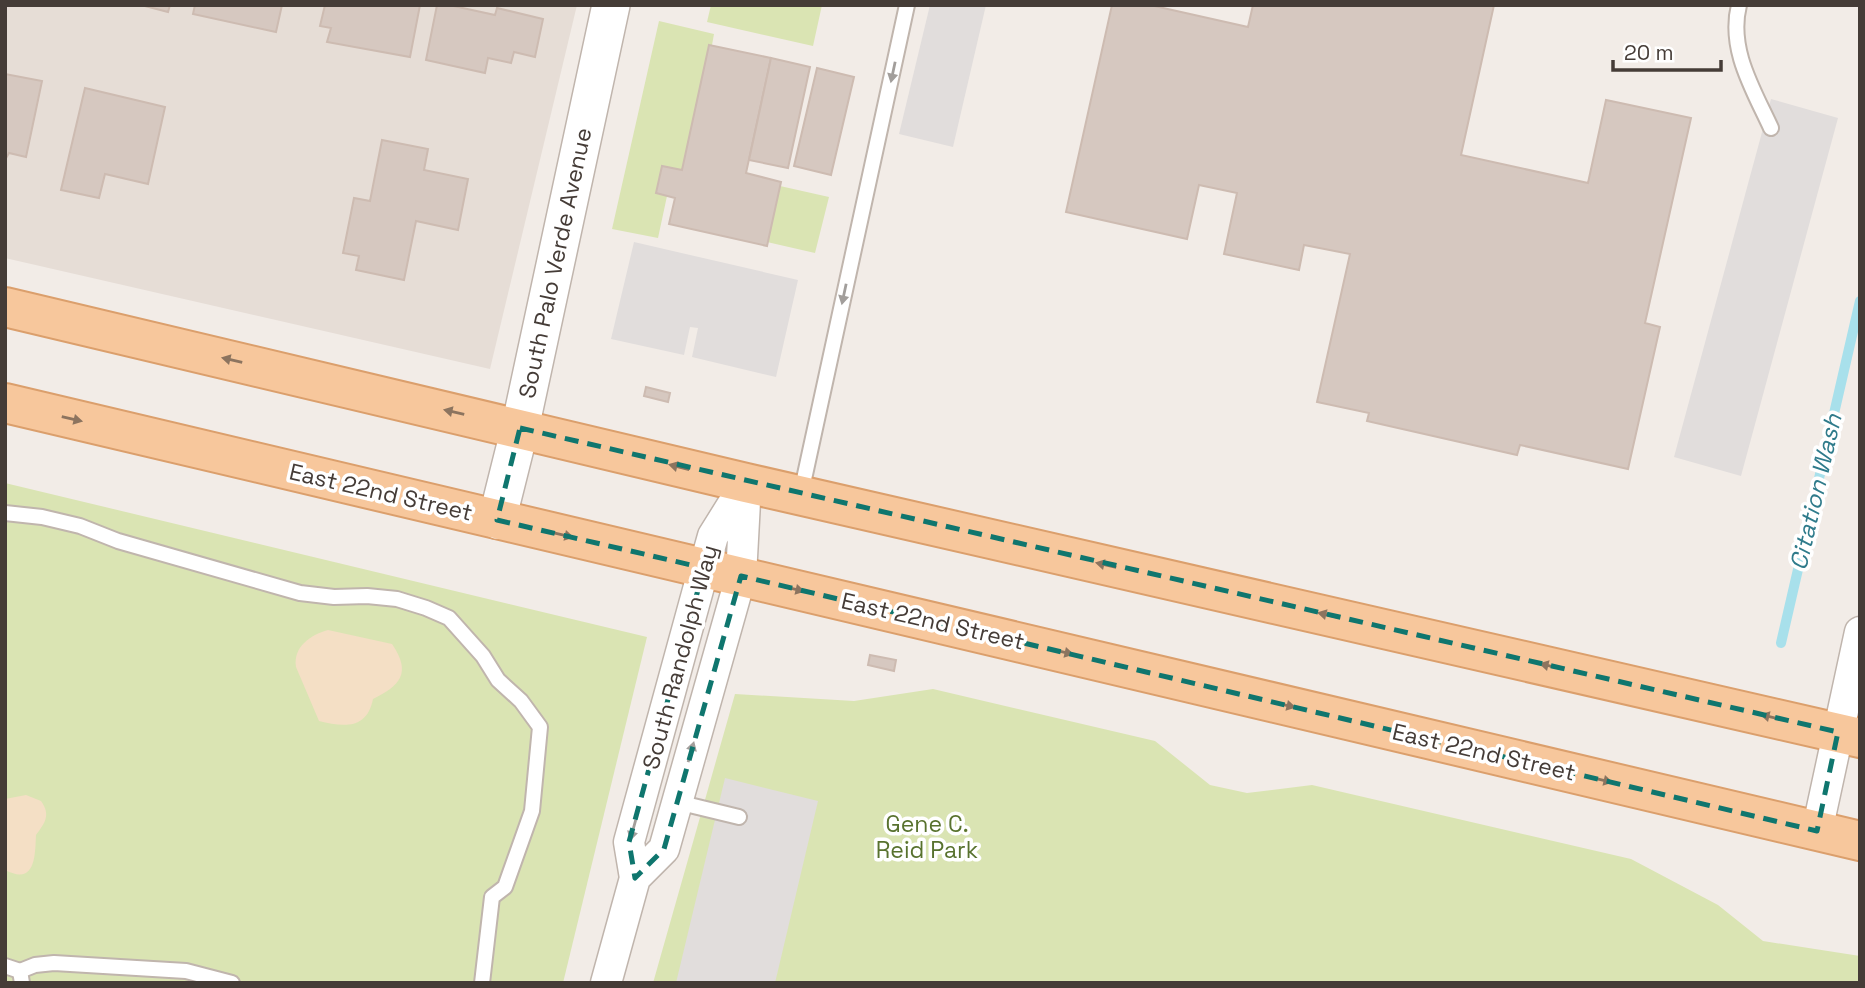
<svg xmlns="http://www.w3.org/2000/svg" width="1865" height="988" font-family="'Space Grotesk',sans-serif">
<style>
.residential{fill:#e6ddd6}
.green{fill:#dae4b3}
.sand{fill:#f4dfc5}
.parking{fill:#e1dddc}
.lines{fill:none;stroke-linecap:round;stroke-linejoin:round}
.stream{stroke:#a8e0eb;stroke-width:10}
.building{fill:#d6c8c0;stroke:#cdbbb1;stroke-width:2}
.service-casing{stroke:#c0b5ad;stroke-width:18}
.minor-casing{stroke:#c0b5ad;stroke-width:33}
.tertiary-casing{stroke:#c0b5ad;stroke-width:40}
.primary-casing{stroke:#db9f6c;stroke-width:42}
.service{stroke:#fff;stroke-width:14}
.minor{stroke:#fff;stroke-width:30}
.tertiary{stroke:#fff;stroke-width:37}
.primary{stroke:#f7c79c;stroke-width:38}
.oneway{fill:#a29e9b}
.oneway2{fill:#8c745f}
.marked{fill:none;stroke:#0f766e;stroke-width:5;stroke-dasharray:14 9;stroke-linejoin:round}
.labels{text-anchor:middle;stroke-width:7;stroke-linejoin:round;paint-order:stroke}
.street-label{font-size:23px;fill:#453c37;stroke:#fff}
.park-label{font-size:23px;fill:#58722e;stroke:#fff}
.water-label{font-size:24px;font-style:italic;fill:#2f7b8b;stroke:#fff}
</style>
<rect width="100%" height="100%" fill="#f2ece7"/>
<!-- residential -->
<path class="residential" d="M 5,5 L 577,5 L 490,369 L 5,258 Z"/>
<!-- green -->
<g class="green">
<path d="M 711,5 L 822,5 L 813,46 L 707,22 Z"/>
<path d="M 659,21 L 714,34 L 712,45 L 709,45 L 682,170 L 667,196 L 658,238 L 612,229 Z"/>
<path d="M 780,186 L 829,197 L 815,253 L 767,242 Z"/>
<path d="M 5,483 L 647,637 L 563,983 L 5,983 Z"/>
<path d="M 933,689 L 1155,741 L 1210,785 L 1247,793 L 1312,785 L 1631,859 L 1718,905 L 1763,941 L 1860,956 L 1860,983 L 653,983 L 735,694 L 854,701 Z"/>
</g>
<!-- sand -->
<g class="sand">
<path d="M 328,630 L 392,644 C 412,673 400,686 373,699 C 367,730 343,727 319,721 L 296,667 C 293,647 310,635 328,630 Z"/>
<path d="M 26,795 L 41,801 C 51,815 45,823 36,835 C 35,855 36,886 5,870 L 5,799 Z"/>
</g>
<!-- parking -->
<g class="parking">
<path d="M 930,5 L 986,5 L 953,147 L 899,134 Z"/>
<path d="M 1771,99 L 1838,118 L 1741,476 L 1674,457 Z"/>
<path d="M 634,242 L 798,280 L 776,377 L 692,357 L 698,328 L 690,327 L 684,355 L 611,339 Z"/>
<path d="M 725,778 L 818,801 L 775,983 L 676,983 Z"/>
</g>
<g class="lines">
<!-- stream -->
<path class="stream" d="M 1781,643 L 1860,301"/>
</g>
<!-- building -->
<g class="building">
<path d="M 141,5 L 170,5 L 168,12 Z"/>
<path d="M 195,5 L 282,5 L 276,32 L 193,14 Z"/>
<path d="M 325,5 L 420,5 L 410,57 L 327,42 L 331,28 L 320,26 Z"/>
<path d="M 437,5 L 449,5 L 495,15 L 497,8 L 543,19 L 535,57 L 514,52 L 511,63 L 488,58 L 485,73 L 426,60 Z"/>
<path d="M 1112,5 L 1150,5 L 1248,27 L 1253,5 L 1494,5 L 1461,155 L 1588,183 L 1606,100 L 1691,118 L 1645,323 L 1660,327 L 1628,469 L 1520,445 L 1517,455 L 1367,421 L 1369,413 L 1317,402 L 1350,254 L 1304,245 L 1299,270 L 1224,254 L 1237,193 L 1199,185 L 1187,239 L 1066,212 Z"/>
<path d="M 709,45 L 771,58 L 746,173 L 781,182 L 767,246 L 669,224 L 675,198 L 656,193 L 662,166 L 682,170 Z"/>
<path d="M 771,58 L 810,67 L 788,168 L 749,160 Z"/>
<path d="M 817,68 L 854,77 L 831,175 L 794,166 Z"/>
<path d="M 5,74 L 42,81 L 26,157 L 9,153 L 5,160 Z"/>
<path d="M 85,88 L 165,107 L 148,184 L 105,174 L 99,198 L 61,190 Z"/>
<path d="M 382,140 L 428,149 L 424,170 L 468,179 L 458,230 L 416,221 L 404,280 L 356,270 L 359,256 L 343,253 L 354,198 L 370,201 Z"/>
<path d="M 646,387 L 670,393 L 668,402 L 644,396 Z"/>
<path d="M 870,655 L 896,660 L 894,671 L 868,665 Z"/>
</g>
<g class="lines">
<defs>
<g id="service">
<path d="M 1739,5 C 1728,49 1753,89 1771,128"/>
<path d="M 801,493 L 907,5"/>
<path d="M 5,513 L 42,517 L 80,526 L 118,541 L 300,593 L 334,597 L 367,596 L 397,599 L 426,608 L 449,618 L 483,656 L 498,680 L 521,701 L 540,727 L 532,811 L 505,887 L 492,897 L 482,983"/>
<path d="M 677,802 L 739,817"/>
<path d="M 5,966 L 20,971"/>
<path d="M 22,983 L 20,971 L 35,965 L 54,963 L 186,971 L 232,983"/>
</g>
<g id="minor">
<path d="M 1817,831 L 1860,632"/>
<path d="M 606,983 L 635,878 L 629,842 L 704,568 L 713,536 L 746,483 L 741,576 L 664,849 L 635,878"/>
</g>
<path id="tertiary" d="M 497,520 L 520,428 L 611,5"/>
<g id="primary">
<path d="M 5,307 L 746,483 L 1860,738"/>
<path d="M 5,403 L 1860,841"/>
</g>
</defs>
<!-- service casing -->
<use href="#service" class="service-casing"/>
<!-- minor casing -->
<use href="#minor" class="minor-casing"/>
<!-- tertiary casing -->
<use href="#tertiary" class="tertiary-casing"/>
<!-- primary casing -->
<use href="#primary" class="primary-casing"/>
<!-- service -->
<use href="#service" class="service"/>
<!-- minor -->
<use href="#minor" class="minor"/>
<!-- tertiary -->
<use href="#tertiary" class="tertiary"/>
<!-- primary -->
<use href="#primary" class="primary"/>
</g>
<!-- one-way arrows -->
<defs><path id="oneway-solid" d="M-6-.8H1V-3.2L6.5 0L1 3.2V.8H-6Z" transform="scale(1.75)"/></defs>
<g class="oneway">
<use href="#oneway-solid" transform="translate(893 72) rotate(102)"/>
<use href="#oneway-solid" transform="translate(844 294) rotate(102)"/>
<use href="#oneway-solid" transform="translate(691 752) rotate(-74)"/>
<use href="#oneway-solid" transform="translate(633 830) rotate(105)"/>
</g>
<g class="oneway2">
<use href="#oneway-solid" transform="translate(232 360) rotate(-167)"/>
<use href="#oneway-solid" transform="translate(454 412) rotate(-167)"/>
<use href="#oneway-solid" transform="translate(72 419) rotate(13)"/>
<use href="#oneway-solid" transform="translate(679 467) rotate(-166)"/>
<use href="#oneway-solid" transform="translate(563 535) rotate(13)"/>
<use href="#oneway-solid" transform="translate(1106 565) rotate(-167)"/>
<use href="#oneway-solid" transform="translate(794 589) rotate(13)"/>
<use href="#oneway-solid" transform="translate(1328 615) rotate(-167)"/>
<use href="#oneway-solid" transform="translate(1063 652) rotate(13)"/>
<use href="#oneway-solid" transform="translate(1550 666) rotate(-167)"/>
<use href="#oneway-solid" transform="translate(1285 705) rotate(13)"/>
<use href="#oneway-solid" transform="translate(1771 717) rotate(-167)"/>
<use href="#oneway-solid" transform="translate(1602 780) rotate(13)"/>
</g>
<!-- marked area -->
<path class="marked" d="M 520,428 L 1838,732 L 1817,831 L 741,576 L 664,849 L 635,878 L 629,842 L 704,568 L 497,520 Z"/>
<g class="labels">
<!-- street labels -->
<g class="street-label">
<text transform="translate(555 263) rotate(-78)" y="8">South Palo Verde Avenue</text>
<text transform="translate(381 492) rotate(13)" y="8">East 22nd Street</text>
<text transform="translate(933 621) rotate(13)" y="8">East 22nd Street</text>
<text transform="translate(680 657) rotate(-75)" y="8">South Randolph Way</text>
<text transform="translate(1484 752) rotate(13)" y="8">East 22nd Street</text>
</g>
<!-- park labels -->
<g class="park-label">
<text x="927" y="832">Gene C.<tspan x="927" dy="26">Reid Park</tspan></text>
</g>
<!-- water labels -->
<g class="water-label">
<text transform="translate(1816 492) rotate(-77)" y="8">Citation Wash</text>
</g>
</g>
<!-- border -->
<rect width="1865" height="988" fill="none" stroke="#453c37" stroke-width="14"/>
<!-- scale -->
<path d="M1613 60v10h108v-10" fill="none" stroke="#453c37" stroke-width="3.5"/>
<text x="1624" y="60" font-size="21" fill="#453c37" stroke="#ffffff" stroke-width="5" paint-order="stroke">20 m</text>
</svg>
